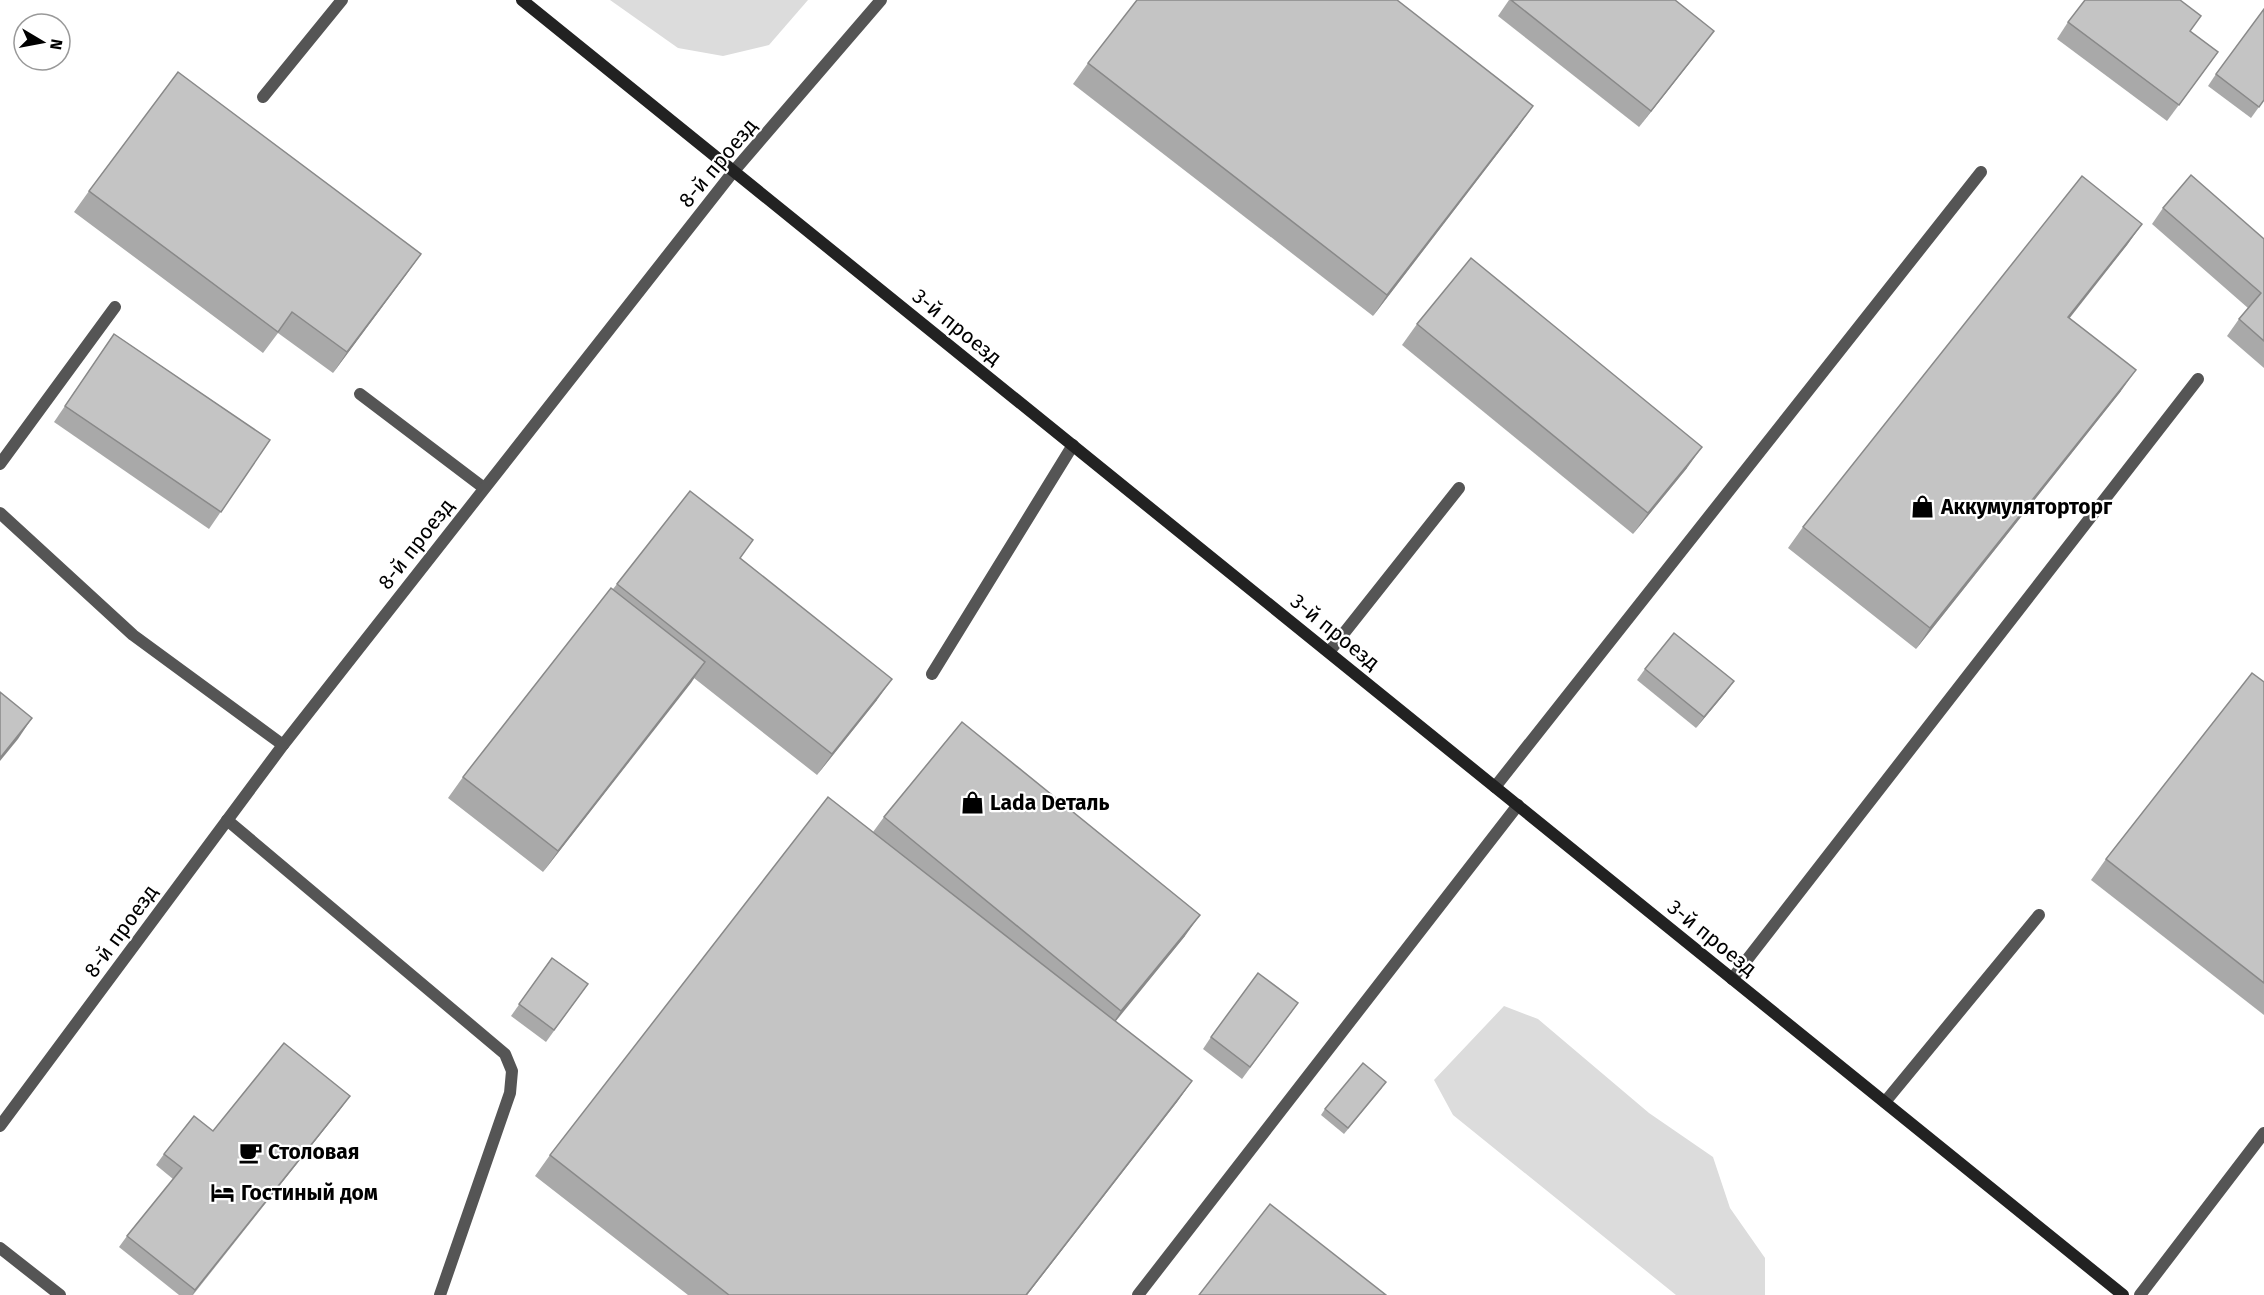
<svg xmlns="http://www.w3.org/2000/svg" width="2264" height="1295" font-family="'Fira Sans',sans-serif">
<style>
.green{fill:#dcdcdc}
.lines{fill:none;stroke-linecap:round;stroke-linejoin:round}
.lane{stroke:#555;stroke-width:12}
.street{stroke:#555;stroke-width:12}
.secondary{stroke:#222;stroke-width:12}
.wall{fill:#a9a9a9}
.shaded-wall{fill:#898989}
.building{fill:#c4c4c4;stroke:#898989;stroke-width:1.5}
.labels{text-anchor:middle;stroke-width:4.5;stroke-linejoin:round;paint-order:stroke}
.street-label{font-size:21px;fill:#000;stroke:#fff}
.poi-label{font-size:21px;font-weight:bold;fill:#000;stroke:#fff;text-anchor:start}
</style>
<rect width="100%" height="100%" fill="#fff"/>
<!-- green -->
<g class="green">
<path d="M 610,0 L 808,0 L 769,45 L 723,56 L 678,48 Z"/>
<path d="M 1504,1006 L 1538,1019 L 1649,1113 L 1713,1157 L 1730,1208 L 1765,1258 L 1765,1295 L 1676,1295 L 1453,1115 L 1434,1080 Z"/>
</g>
<g class="lines">
<!-- lane -->
<g class="lane">
<path d="M 263,97 L 342,0"/>
<path d="M 360,394 L 484,488"/>
<path d="M 0,464 L 115,307"/>
<path d="M 0,513 L 133,635 L 283,745"/>
<path d="M 1329,652 L 1459,488"/>
<path d="M 932,674 L 1073,445"/>
<path d="M 1495,787 L 1981,172"/>
<path d="M 227,820 L 505,1054 L 512,1071 L 510,1093 L 440,1295"/>
<path d="M 1732,979 L 2198,379"/>
<path d="M 1885,1102 L 2039,915"/>
<path d="M 0,1248 L 60,1295"/>
<path d="M 1138,1295 L 1518,805"/>
<path d="M 2140,1295 L 2264,1133"/>
</g>
<!-- street -->
<path class="street" d="M 0,1126 L 283,745 L 733,172 L 881,0"/>
<!-- secondary -->
<path class="secondary" d="M 522,0 L 2123,1295"/>
</g>
<!-- wall -->
<g class="wall">
<path d="M 1509,0 L 1675,0 L 1702,47 L 1639,127 L 1498,16 Z"/>
<path d="M 2068,22 L 2190,32 L 2218,52 L 2167,121 L 2057,39 Z"/>
<path d="M 1088,63 L 1518,127 L 1373,316 L 1073,84 Z"/>
<path d="M 2216,74 L 2264,100 L 2251,118 L 2208,86 Z"/>
<path d="M 89,191 L 421,254 L 333,373 L 278,333 L 263,353 L 74,212 Z"/>
<path d="M 2163,208 L 2264,239 L 2264,368 L 2227,336 L 2239,319 L 2248,308 L 2152,224 Z"/>
<path d="M 2142,224 L 2127,245 L 2069,317 L 2121,391 L 1916,649 L 1788,548 L 1803,527 Z"/>
<path d="M 1417,324 L 1687,468 L 1633,534 L 1402,345 Z"/>
<path d="M 114,334 L 270,440 L 209,529 L 54,422 Z"/>
<path d="M 741,559 L 877,700 L 817,775 L 694,678 L 543,872 L 448,798 L 463,777 L 617,584 Z"/>
<path d="M 1645,669 L 1734,681 L 1726,692 L 1696,728 L 1637,680 Z"/>
<path d="M 2264,682 L 2264,1015 L 2091,880 L 2106,859 Z"/>
<path d="M 884,817 L 1185,936 L 1115,1021 L 1192,1081 L 1177,1102 L 1027,1295 L 688,1295 L 535,1176 L 550,1155 L 873,832 Z"/>
<path d="M 552,958 L 588,984 L 546,1042 L 511,1016 Z"/>
<path d="M 1298,1003 L 1242,1079 L 1203,1049 L 1211,1037 Z"/>
<path d="M 1382,1088 L 1344,1134 L 1321,1115 L 1325,1109 Z"/>
<path d="M 342,1107 L 193,1295 L 179,1295 L 119,1247 L 127,1236 L 173,1179 L 156,1165 L 164,1154 L 213,1131 Z"/>
</g>
<!-- shaded-wall -->
<g class="shaded-wall">
<path d="M 1714,31 L 1702,47 L 1639,127 L 1651,111 Z"/>
<path d="M 1533,106 L 1518,127 L 1373,316 L 1387,295 Z"/>
<path d="M 2142,224 L 2127,245 L 2054,338 L 2068,317 Z"/>
<path d="M 421,254 L 406,275 L 333,373 L 347,352 Z"/>
<path d="M 2136,370 L 2121,391 L 1916,649 L 1930,628 Z"/>
<path d="M 1702,447 L 1687,468 L 1633,534 L 1648,513 Z"/>
<path d="M 705,662 L 691,683 L 543,872 L 558,851 Z"/>
<path d="M 892,679 L 877,700 L 817,775 L 832,754 Z"/>
<path d="M 1734,681 L 1726,692 L 1696,728 L 1704,717 Z"/>
<path d="M 32,718 L 18,739 L 0,761 L 0,758 Z"/>
<path d="M 1200,915 L 1185,936 L 1107,1032 L 1121,1011 Z"/>
<path d="M 1192,1081 L 1177,1102 L 1027,1295 L 1026,1295 Z"/>
<path d="M 350,1096 L 342,1107 L 192,1295 L 195,1290 Z"/>
</g>
<!-- building -->
<g class="building">
<path d="M 1137,0 L 1397,0 L 1533,106 L 1387,295 L 1088,63 Z"/>
<path d="M 1511,0 L 1675,0 L 1714,31 L 1651,111 Z"/>
<path d="M 2085,0 L 2180,0 L 2201,16 L 2190,31 L 2218,52 L 2179,105 L 2068,22 Z"/>
<path d="M 2264,9 L 2264,100 L 2259,107 L 2216,74 Z"/>
<path d="M 178,72 L 421,254 L 347,352 L 292,312 L 278,332 L 89,191 Z"/>
<path d="M 2191,175 L 2264,239 L 2264,341 L 2239,319 L 2261,293 L 2163,208 Z"/>
<path d="M 2082,176 L 2142,224 L 2068,317 L 2136,370 L 1930,628 L 1803,527 Z"/>
<path d="M 1471,258 L 1702,447 L 1648,513 L 1417,324 Z"/>
<path d="M 114,334 L 270,440 L 221,512 L 65,406 Z"/>
<path d="M 690,491 L 753,540 L 740,558 L 892,679 L 832,754 L 617,584 Z"/>
<path d="M 611,588 L 705,662 L 558,851 L 463,777 Z"/>
<path d="M 1674,633 L 1734,681 L 1704,717 L 1645,669 Z"/>
<path d="M 2252,673 L 2264,682 L 2264,983 L 2106,859 Z"/>
<path d="M 0,692 L 32,718 L 0,758 Z"/>
<path d="M 962,722 L 1200,915 L 1121,1011 L 884,817 Z"/>
<path d="M 828,797 L 1192,1081 L 1026,1295 L 729,1295 L 550,1155 Z"/>
<path d="M 552,958 L 588,984 L 554,1030 L 519,1004 Z"/>
<path d="M 1258,973 L 1298,1003 L 1250,1067 L 1211,1037 Z"/>
<path d="M 284,1043 L 350,1096 L 195,1290 L 127,1236 L 182,1168 L 164,1154 L 194,1116 L 213,1131 Z"/>
<path d="M 1363,1063 L 1386,1082 L 1348,1128 L 1325,1109 Z"/>
<path d="M 1270,1204 L 1386,1295 L 1199,1295 Z"/>
</g>
<!-- icons -->
<defs>
<symbol id="shop-bare" viewBox="-9 -9 18 18"><path d="M-5-2.5h2.3a2.7 3.5 0 0 1 5.4 0H5L5.5 6h-11ZM-1.5-2.5h3a1.5 2.3 0 0 0-3 0Z" fill="#000" stroke="#fff" stroke-width="2.5" paint-order="stroke"/></symbol>
<symbol id="cafe-bare" viewBox="-9 -9 18 18"><path d="M-5.5-4.5H6V0H3Q3 3.5 0 3.5H-2.5Q-5.5 3.5-5.5 0ZM3-3.2v2h1.7v-2ZM-6 4.5H4V6H-6Z" fill="#000" stroke="#fff" stroke-width="2.5" paint-order="stroke"/></symbol>
<symbol id="hotel-bare" viewBox="-9 -9 18 18"><path d="M-6-4.5h1.5V1H6V5H4.5V3h-9V5H-6ZM-4 0a1.8 1.8 0 1 1 3.6 0ZM.5 0V-2.5h3Q6-2.5 6 0Z" fill="#000" stroke="#fff" stroke-width="2.5" paint-order="stroke"/></symbol>
</defs>
<g fill-rule="evenodd">
<use href="#shop-bare" x="1906" y="490" width="33" height="33"/>
<use href="#shop-bare" x="956" y="786" width="33" height="33"/>
<use href="#cafe-bare" x="234" y="1136" width="33" height="33"/>
<use href="#hotel-bare" x="206" y="1176" width="33" height="33"/>
</g>
<g class="labels">
<!-- street labels -->
<g class="street-label">
<text transform="translate(718 163) rotate(-50)" y="7">8-й проезд</text>
<text transform="translate(957 327) rotate(39)" y="7">3-й проезд</text>
<text transform="translate(416 544) rotate(-52)" y="7">8-й проезд</text>
<text transform="translate(1335 632) rotate(39)" y="7">3-й проезд</text>
<text transform="translate(121 931) rotate(-54)" y="7">8-й проезд</text>
<text transform="translate(1712 938) rotate(39)" y="7">3-й проезд</text>
</g>
<!-- poi labels -->
<g class="poi-label">
<text x="1941" y="514">Аккумуляторторг</text>
<text x="990" y="810">Lada Dеталь</text>
<text x="268" y="1159">Столовая</text>
<text x="241" y="1200">Гостиный дом</text>
</g>
</g>
<!-- north arrow -->
<g transform="translate(42 42) rotate(100)"><circle r="28" fill="#ffffff" stroke="#999999" stroke-width="1.5"/>
<path d="M0-4.5L10 22L0 15L-10 22Z" fill="#000000"/>
<text y="-9" font-size="16" font-weight="bold" text-anchor="middle" fill="#000000">N</text>
</g>
</svg>
